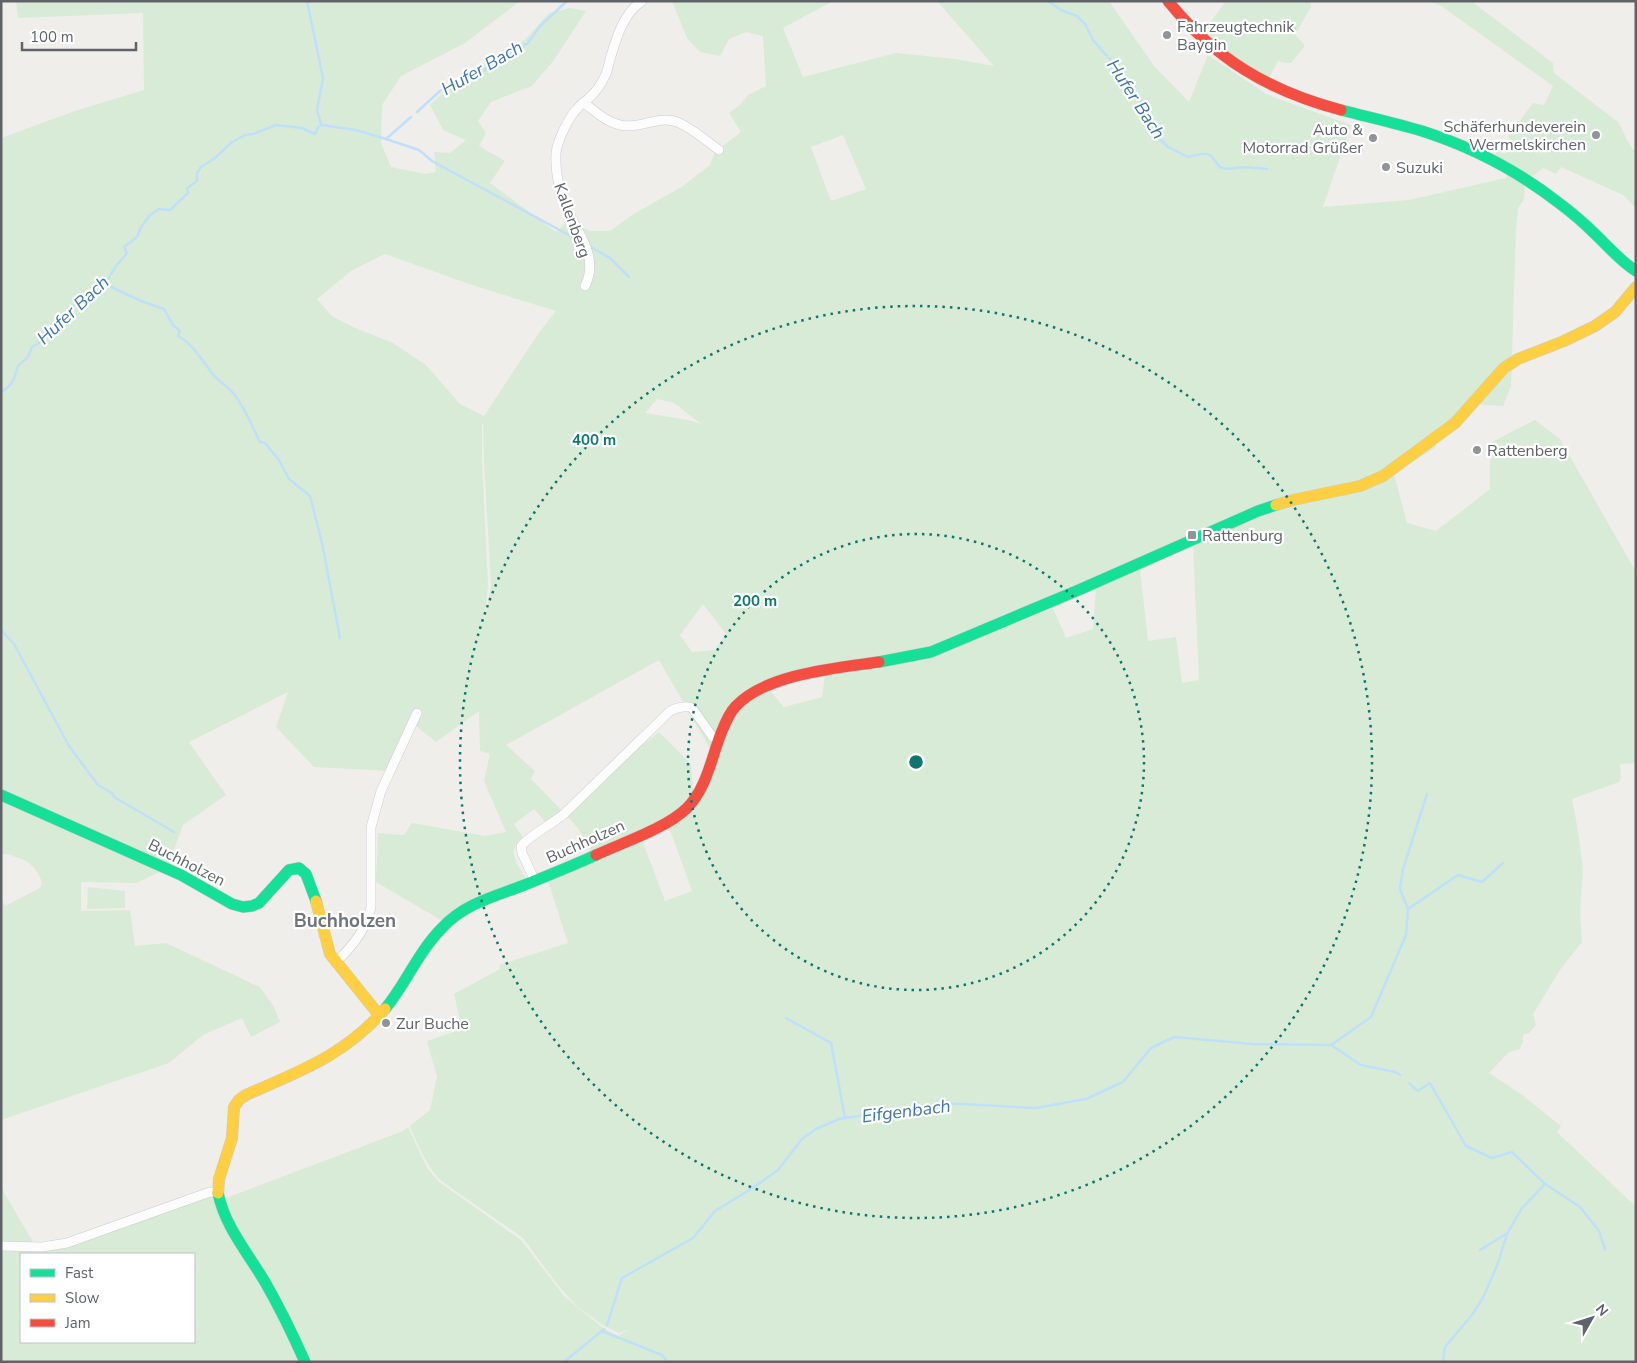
<svg xmlns="http://www.w3.org/2000/svg" width="1637" height="1363" font-family="'Nunito Sans',sans-serif">
<style>
.green{fill:#d8ebd6;fill-rule:evenodd}
.lines{fill:none;stroke-linecap:round;stroke-linejoin:round}
.stream{stroke:#bfe0f9;stroke-width:2.5}
.street-casing{stroke:#cbcccc;stroke-width:10}
.fast-casing{stroke:#cacacb;stroke-width:12}
.slow-casing{stroke:#cacacb;stroke-width:12}
.jam-casing{stroke:#cacacb;stroke-width:12}
.street{stroke:#fdfcfc;stroke-width:9}
.fast{stroke:#16e098;stroke-width:11}
.slow{stroke:#ffcf43;stroke-width:11}
.jam{stroke:#f24e42;stroke-width:11}
.ring{fill:none;stroke:#0f766e;stroke-width:2.5;stroke-dasharray:2.5 5}
.poi-dot{fill:#919496;stroke:#fff;stroke-width:2}
.labels{text-anchor:middle;stroke-width:4.5;stroke-linejoin:round;paint-order:stroke}
.poi-label{font-size:16px;fill:#5f6368;stroke:#fff;text-anchor:start}
.street-label{font-size:16px;fill:#5f6368;stroke:#fff}
.water-label{font-size:18px;font-style:italic;fill:#4174aa;stroke:#fff}
.quarter-label{font-size:19px;font-weight:bold;fill:#70757a;stroke:#fff}
.centre{fill:#0f766e;stroke:#fff;stroke-width:2.5}
.ring-label{font-size:15px;text-anchor:middle;font-weight:bold;fill:#0f766e;stroke:#fff;stroke-width:4.5;stroke-linejoin:round;paint-order:stroke}
</style>
<rect width="100%" height="100%" fill="#efeeea"/>
<!-- green -->
<g class="green">
<path d="M 16,1 L 520,1 L 465,43 L 401,76 L 382,105 L 381,143 L 391,167 L 425,174 L 436,172 L 434,152 L 450,153 L 466,140 L 443,130 L 430,105 L 459,78 L 525,40 L 549,13 L 570,8 L 586,11 L 554,60 L 532,86 L 491,102 L 478,121 L 486,133 L 479,146 L 505,161 L 490,183 L 556,232 L 568,221 L 590,231 L 610,231 L 632,215 L 683,186 L 710,165 L 715,152 L 741,132 L 729,113 L 740,105 L 748,95 L 766,86 L 763,36 L 746,32 L 729,39 L 720,56 L 700,52 L 687,38 L 672,1 L 833,1 L 783,28 L 803,77 L 896,53 L 955,59 L 994,66 L 937,1 L 1109,1 L 1154,66 L 1189,102 L 1208,55 L 1268,95 L 1351,125 L 1323,207 L 1409,200 L 1506,178 L 1508,174 L 1525,185 L 1524,199 L 1518,208 L 1516,229 L 1511,386 L 1503,406 L 1469,404 L 1434,434 L 1436,447 L 1394,474 L 1407,523 L 1436,531 L 1490,489 L 1490,443 L 1535,420 L 1560,439 L 1636,572 L 1636,763 L 1620,764 L 1621,778 L 1619,782 L 1572,799 L 1577,825 L 1583,869 L 1580,913 L 1582,942 L 1560,970 L 1533,1014 L 1536,1025 L 1529,1033 L 1523,1035 L 1523,1041 L 1520,1049 L 1509,1052 L 1489,1073 L 1521,1094 L 1561,1126 L 1557,1132 L 1636,1207 L 1636,1362 L 306,1362 L 236,1230 L 222,1197 L 226,1198 L 403,1131 L 408,1127 L 427,1168 L 438,1181 L 521,1240 L 564,1296 L 602,1327 L 618,1336 L 629,1329 L 619,1333 L 604,1326 L 577,1306 L 556,1283 L 523,1238 L 440,1180 C 426,1164 418,1146 410,1126 L 430,1110 L 437,1077 L 427,1041 L 459,1030 L 461,1025 L 454,994 L 500,969 L 499,965 L 568,943 L 548,881 L 642,840 L 665,901 L 692,891 L 669,827 L 716,759 L 659,660 L 506,745 L 535,771 L 531,779 L 562,811 L 547,824 L 534,809 L 514,824 L 524,839 L 516,846 L 513,852 L 517,864 L 527,880 L 470,900 L 441,920 L 376,882 L 378,833 L 404,835 L 412,823 L 485,836 L 506,832 L 484,781 L 490,754 L 480,751 L 479,711 L 436,742 L 412,723 L 389,771 L 314,767 L 276,727 L 288,692 L 189,742 L 226,795 L 183,825 L 168,866 L 1,792 L 1,138 L 75,111 L 144,90 L 143,13 L 18,18 ZM 843,135 L 866,189 L 831,201 L 811,147 ZM 385,254 L 472,285 L 556,311 L 538,334 L 484,416 L 460,404 L 426,365 L 393,343 L 353,327 L 332,316 L 317,299 L 351,271 ZM 657,399 L 674,403 L 701,424 L 688,420 L 645,413 ZM 483,419 L 484,460 L 491,585 L 484,625 L 488,585 L 482,462 L 482,427 ZM 1193,543 L 1199,680 L 1182,683 L 1176,637 L 1148,641 L 1140,570 ZM 1096,589 L 1093,629 L 1066,638 L 1053,608 ZM 703,604 L 726,634 L 715,650 L 692,652 L 680,635 ZM 825,674 L 822,697 L 784,707 L 770,691 L 794,679 Z"/>
<path d="M 1226,1 L 1310,1 L 1311,7 L 1295,35 L 1304,44 L 1304,47 L 1291,63 L 1285,63 L 1278,61 L 1269,78 C 1245,65 1223,50 1203,32 Z"/>
<path d="M 1428,1 L 1471,1 L 1553,63 L 1554,73 L 1618,122 C 1625,133 1627,144 1636,152 L 1636,208 L 1623,195 L 1561,167 L 1556,174 L 1543,168 L 1532,177 L 1494,155 L 1498,151 L 1505,154 L 1512,141 L 1508,137 L 1533,103 L 1544,105 L 1553,86 L 1440,5 Z"/>
<path d="M 659,732 L 691,764 L 693,792 L 676,810 L 664,821 L 590,851 L 578,828 L 567,816 L 630,755 Z"/>
<path d="M 1,797 L 164,870 L 136,883 L 81,882 L 81,911 L 130,910 L 135,946 L 166,943 L 260,987 L 274,1007 L 280,1022 L 251,1037 L 242,1018 L 203,1035 L 169,1063 L 1,1120 L 1,899 L 5,906 L 40,888 L 42,882 C 36,867 30,861 13,856 C 8,854 6,854 1,855 Z"/>
<path d="M 88,887 L 125,891 L 125,908 L 87,909 Z"/>
<path d="M 1,1187 L 37,1249 L 212,1196 L 214,1197 L 303,1362 L 1,1362 ZM 21,1254 L 194,1254 L 194,1342 L 21,1342 Z"/>
</g>
<g class="lines">
<!-- stream -->
<g class="stream">
<path d="M 307,1 L 323,78 L 317,110 L 321,124"/>
<path d="M 1048,1 L 1061,10 L 1077,16 L 1085,24 L 1093,40 L 1125,77 L 1139,97 L 1161,140 L 1168,147 L 1188,157 L 1201,154 L 1207,154 L 1211,156 L 1220,167 L 1226,169 L 1245,167 L 1267,169"/>
<path d="M 417,112 L 440,91 L 463,83 L 528,43 L 540,26 L 567,1"/>
<path d="M 386,139 L 411,117"/>
<path d="M 589,246 L 610,258 L 629,277"/>
<path d="M 105,284 L 141,301 L 164,309 L 173,325 L 180,331 L 178,336 C 193,344 201,359 212,373 C 218,381 227,386 234,394 C 245,408 252,426 260,442 L 265,443 L 279,460 L 289,479 L 310,496 L 322,543 L 340,638"/>
<path d="M 1,393 L 10,385 L 14,379 L 18,366 L 28,357 L 32,347 L 39,343 L 51,327 L 75,305 L 81,304 L 93,292 L 105,284 L 116,266 L 127,253 L 124,247 L 137,237 L 140,229 L 149,216 L 159,209 L 170,210 L 188,193 L 187,188 L 197,181 L 197,173 L 201,167 L 215,158 L 232,142 L 245,135 L 253,134 L 276,125 L 302,128 L 315,134 L 318,127 L 322,125 L 356,130 L 386,139 L 419,150 L 432,161 L 580,241"/>
<path d="M 1,630 L 14,644 L 69,746 L 98,785 L 112,793 L 114,797 L 174,832"/>
<path d="M 1408,909 L 1458,875 L 1482,882 L 1503,863"/>
<path d="M 786,1018 L 831,1043 L 845,1118"/>
<path d="M 1331,1045 L 1371,1017 L 1406,935 L 1408,909 L 1400,889 L 1403,869 L 1427,794"/>
<path d="M 1409,1083 L 1418,1091 L 1430,1083 L 1466,1146 L 1492,1158 L 1512,1152 L 1545,1184 L 1580,1207 L 1599,1231 L 1605,1249"/>
<path d="M 1480,1250 L 1506,1234"/>
<path d="M 607,1325 L 622,1278 L 693,1238 L 715,1211 L 751,1189 L 778,1170 L 802,1139 L 816,1129 L 839,1119 L 942,1103 L 1036,1108 L 1086,1099 L 1123,1082 L 1151,1048 L 1174,1037 L 1253,1044 L 1331,1045 L 1361,1065 L 1395,1072 L 1400,1075"/>
<path d="M 602,1331 L 662,1355 L 668,1362"/>
<path d="M 564,1362 L 604,1329"/>
<path d="M 1443,1362 L 1445,1347 L 1472,1315 L 1484,1296 L 1498,1263 L 1507,1234 L 1522,1208 L 1545,1184"/>
</g>
<defs>
<g id="street">
<path d="M 584,103 C 595,111 606,122 620,125 C 638,130 658,115 677,122 C 689,126 708,142 719,150"/>
<path d="M 585,286 C 600,256 576,231 565,205 C 559,189 555,170 556,153 C 557,141 569,117 577,109 C 580,105 584,102 588,99 C 595,93 602,83 606,74 C 608,69 609,62 611,56 C 617,36 624,13 642,1"/>
<path d="M 535,881 L 522,853 L 521,846 C 533,833 551,825 564,814 L 670,711 C 676,708 686,705 692,708 L 712,736 L 719,740"/>
<path d="M 336,962 C 351,948 367,928 371,907 L 371,827 L 381,791 L 417,713"/>
<path d="M 1,1246 L 42,1247 L 67,1243 L 207,1193 L 218,1191"/>
</g>
<g id="fast">
<path d="M 1341,110 C 1368,117 1395,123 1422,131 C 1472,147 1518,171 1559,203 C 1571,212 1583,222 1594,233 C 1608,246 1620,261 1636,271"/>
<path d="M 879,662 L 931,652 L 1081,589 L 1258,511 L 1276,505"/>
<path d="M 1,795 L 181,875 L 232,904 L 243,907 L 252,906 L 259,903 L 289,870 L 299,868 L 306,874 L 316,901"/>
<path d="M 385,1009 C 406,984 418,952 442,928 C 464,904 493,897 522,886 C 547,876 572,866 596,855"/>
<path d="M 218,1193 C 225,1227 248,1253 265,1282 C 280,1308 293,1335 305,1362"/>
</g>
<g id="slow">
<path d="M 1276,505 L 1293,500 L 1360,486 L 1383,476 L 1455,423 L 1504,368 L 1518,359 L 1564,341 L 1595,326 L 1615,312 L 1636,287"/>
<path d="M 316,901 L 330,954 L 379,1015"/>
<path d="M 218,1193 L 219,1179 L 232,1138 L 234,1107 L 239,1100 L 246,1095 C 300,1071 344,1056 385,1009"/>
</g>
<g id="jam">
<path d="M 1168,1 C 1215,59 1269,91 1341,110"/>
<path d="M 596,855 C 622,843 667,828 687,808 C 706,789 711,760 720,736 C 724,726 728,714 736,706 C 766,674 837,668 879,662"/>
</g>
</defs>
<!-- street casing -->
<use href="#street" class="street-casing"/>
<!-- fast casing -->
<use href="#fast" class="fast-casing"/>
<!-- slow casing -->
<use href="#slow" class="slow-casing"/>
<!-- jam casing -->
<use href="#jam" class="jam-casing"/>
<!-- street -->
<use href="#street" class="street"/>
<!-- fast -->
<use href="#fast" class="fast"/>
<!-- slow -->
<use href="#slow" class="slow"/>
<!-- jam -->
<use href="#jam" class="jam"/>
</g>
<!-- distance rings -->
<g class="ring">
<circle cx="916" cy="762" r="228"/>
<circle cx="916" cy="762" r="456"/>
</g>
<!-- markers -->
<g class="poi-dot">
<circle cx="1167" cy="35" r="5"/>
<circle cx="1596" cy="135" r="5"/>
<circle cx="1373" cy="138" r="5"/>
<circle cx="1386" cy="167" r="5"/>
<circle cx="1477" cy="450" r="5"/>
<rect x="1187" y="530" width="10" height="10" rx="2.5"/>
<circle cx="386" cy="1023" r="5"/>
</g>
<g class="labels">
<!-- poi labels -->
<g class="poi-label">
<text x="1177" y="32">Fahrzeugtechnik<tspan x="1177" dy="18">Baygin</tspan></text>
<text x="1586" y="132" text-anchor="end">Schäferhundeverein<tspan x="1586" dy="18">Wermelskirchen</tspan></text>
<text x="1363" y="135" text-anchor="end">Auto &amp;<tspan x="1363" dy="18">Motorrad Grüßer</tspan></text>
<text x="1396" y="173">Suzuki</text>
<text x="1487" y="456">Rattenberg</text>
<text x="1202" y="541">Rattenburg</text>
<text x="396" y="1029">Zur Buche</text>
</g>
<!-- street labels -->
<g class="street-label">
<text transform="translate(573 220) rotate(70)" y="6">Kallenberg</text>
<text transform="translate(585 841) rotate(-24)" y="6">Buchholzen</text>
<text transform="translate(187 862) rotate(27)" y="6">Buchholzen</text>
</g>
<!-- water labels -->
<g class="water-label">
<text transform="translate(482 68) rotate(-30)" y="6">Hufer Bach</text>
<text transform="translate(1136 99) rotate(57)" y="6">Hufer Bach</text>
<text transform="translate(73 310) rotate(-43)" y="6">Hufer Bach</text>
<text transform="translate(906 1111) rotate(-7)" y="6">Eifgenbach</text>
</g>
<!-- quarter labels -->
<g class="quarter-label">
<text x="345" y="927">Buchholzen</text>
</g>
</g>
<circle cx="916" cy="762" r="8" class="centre"/>
<g class="ring-label">
<text x="594" y="445">400 m</text>
<text x="755" y="606">200 m</text>
</g>
<!-- border -->
<rect width="1637" height="1363" fill="none" stroke="#5f6368" stroke-width="5"/>
<!-- legend -->
<rect x="20" y="1253" width="175" height="90" fill="#ffffff" stroke="#bfc1c3"/>
<rect x="30" y="1269" width="25" height="8" fill="#16e098" stroke="#bfc1c3"/>
<text x="65" y="1278" font-size="15" fill="#5f6368">Fast</text>
<rect x="30" y="1294" width="25" height="8" fill="#ffcf43" stroke="#bfc1c3"/>
<text x="65" y="1303" font-size="15" fill="#5f6368">Slow</text>
<rect x="30" y="1319" width="25" height="8" fill="#f24e42" stroke="#bfc1c3"/>
<text x="65" y="1328" font-size="15" fill="#5f6368">Jam</text>
<!-- north arrow -->
<g transform="translate(1592 1318) rotate(51)" stroke="#ffffff" stroke-width="4" paint-order="stroke">
<path d="M0-4L9 19L0 12L-9 19Z" fill="#5f6368"/>
<text y="-8" font-size="14" font-weight="bold" text-anchor="middle" fill="#5f6368">N</text>
</g>
<!-- scale -->
<path d="M22 42v8h114v-8" fill="none" stroke="#5f6368" stroke-width="2.5"/>
<text x="30" y="42" font-size="15" fill="#5f6368" stroke="#ffffff" stroke-width="4" paint-order="stroke">100 m</text>
</svg>
